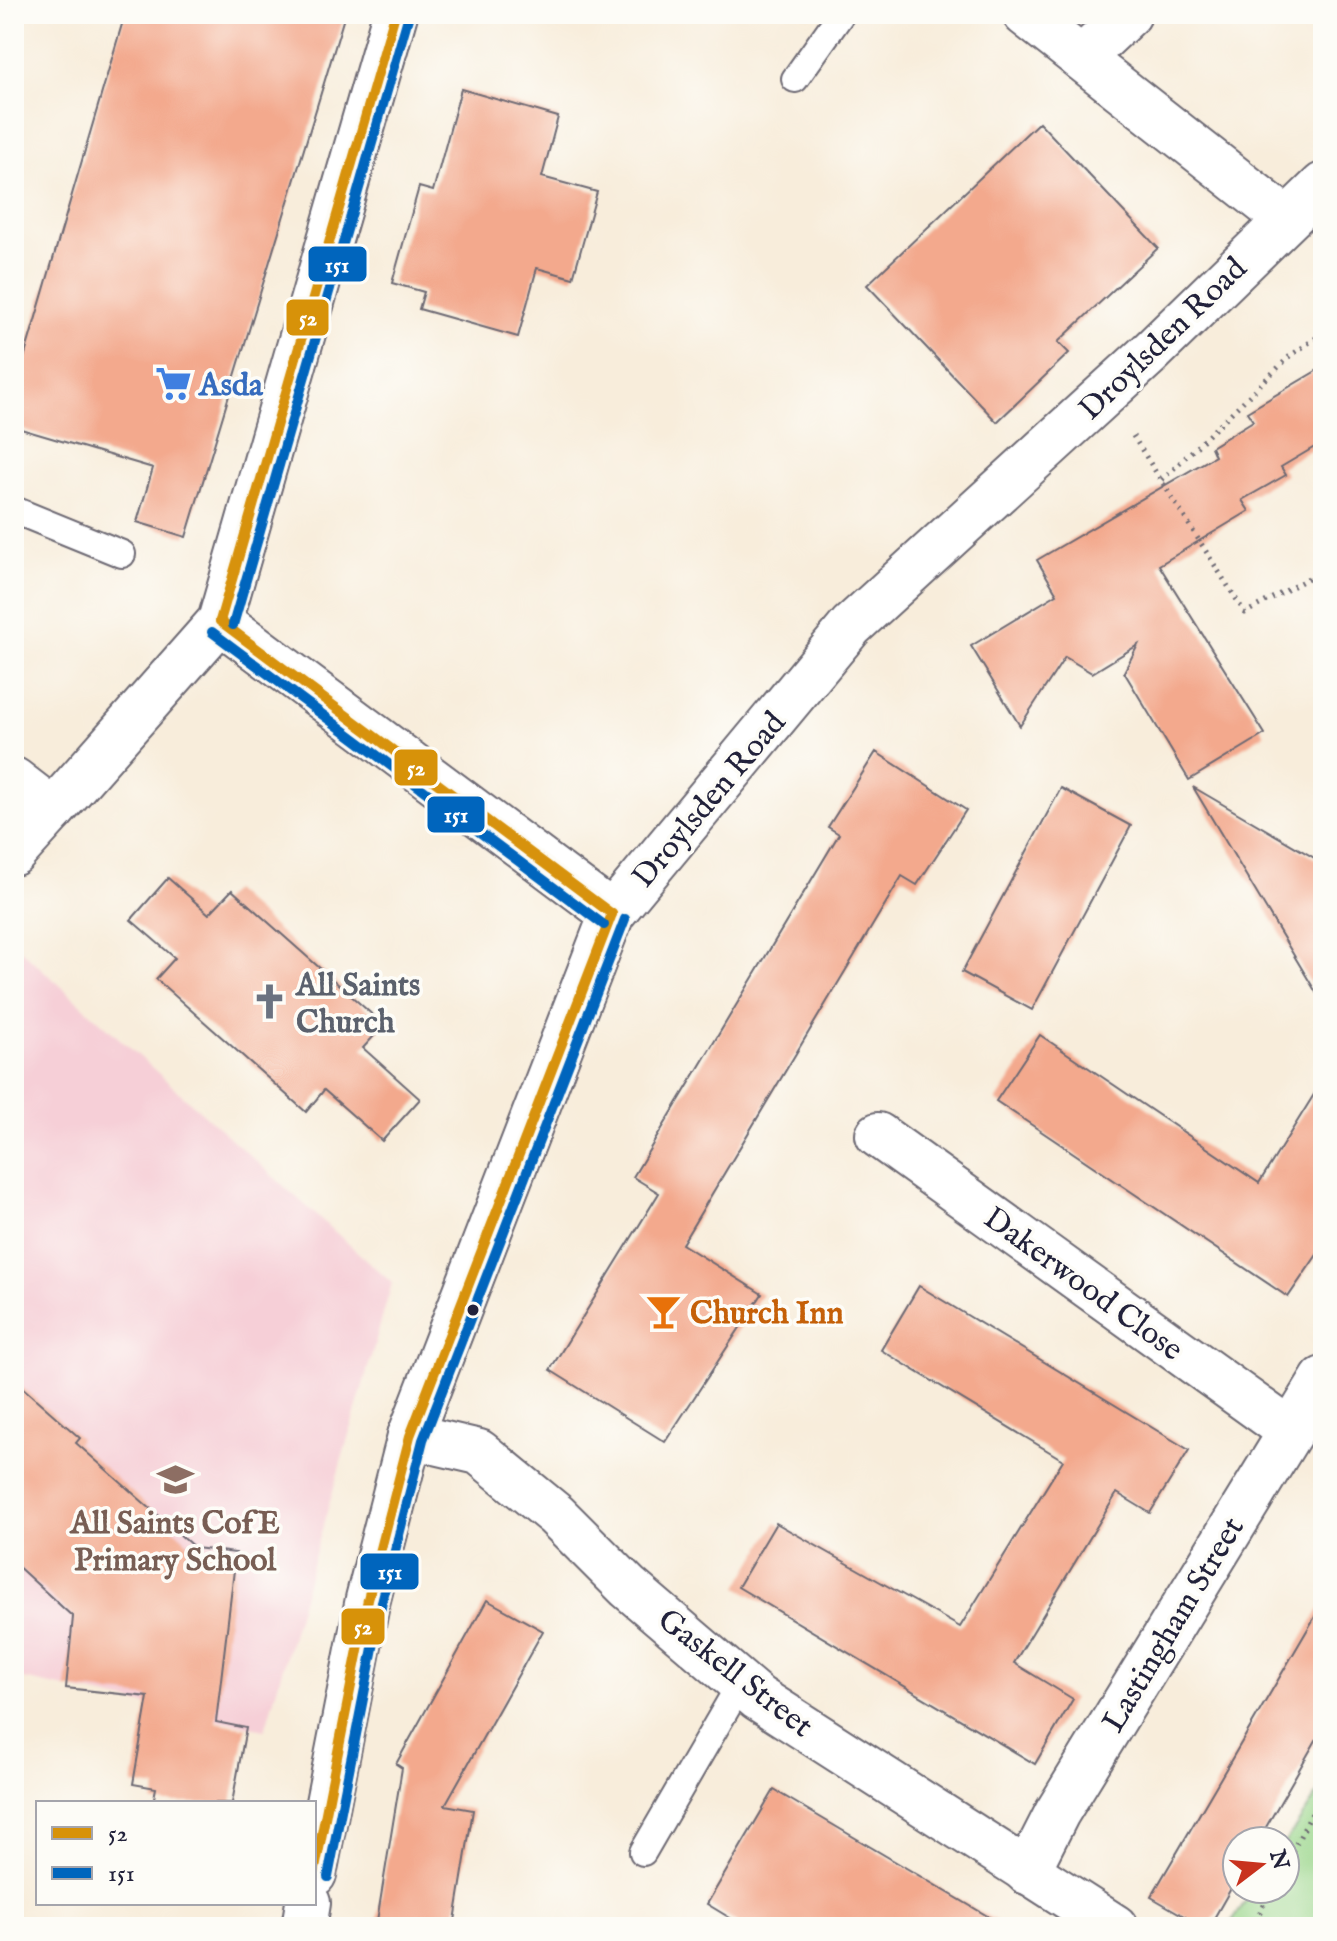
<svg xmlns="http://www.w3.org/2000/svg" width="1337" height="1941" font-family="'IM FELL English',serif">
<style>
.built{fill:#f6cfd7}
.green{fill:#9ad68b;stroke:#5e7c63;stroke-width:2}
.building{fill:#f3a98d}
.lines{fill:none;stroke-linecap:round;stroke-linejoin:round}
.lane-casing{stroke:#6d6973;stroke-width:30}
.street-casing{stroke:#6d6973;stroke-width:48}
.secondary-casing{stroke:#6d6973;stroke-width:48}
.path{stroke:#6d6973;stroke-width:5;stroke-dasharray:2 6;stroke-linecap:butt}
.lane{stroke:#fff;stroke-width:26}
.street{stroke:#fff;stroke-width:44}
.secondary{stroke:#fff;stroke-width:44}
.bus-1-casing{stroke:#fdfcf7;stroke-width:16}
.bus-2-casing{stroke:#fdfcf7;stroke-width:16}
.bus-1{stroke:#d79209;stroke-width:10}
.bus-2{stroke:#0065bd;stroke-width:10}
.bus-dot{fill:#22223b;stroke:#fdfcf7;stroke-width:3}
.labels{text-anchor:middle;stroke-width:7;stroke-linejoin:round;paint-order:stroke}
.street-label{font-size:32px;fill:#22223b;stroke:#fdfcf7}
.shop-label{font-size:32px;font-weight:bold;fill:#366cbe;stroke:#fdfcf7;text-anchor:start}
.worship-label{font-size:32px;font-weight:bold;fill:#5b616d;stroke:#fdfcf7;text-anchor:start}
.food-label{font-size:32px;font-weight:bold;fill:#c56008;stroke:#fdfcf7;text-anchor:start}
.education-label{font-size:32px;font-weight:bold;fill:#785e54;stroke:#fdfcf7}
.line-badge{stroke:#fdfcf7;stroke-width:3}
.badge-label{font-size:22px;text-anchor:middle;font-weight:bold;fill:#fff}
</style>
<rect width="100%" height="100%" fill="#fdfcf7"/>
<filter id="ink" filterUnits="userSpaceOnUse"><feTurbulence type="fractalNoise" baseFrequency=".0125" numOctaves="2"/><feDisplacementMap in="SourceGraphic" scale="16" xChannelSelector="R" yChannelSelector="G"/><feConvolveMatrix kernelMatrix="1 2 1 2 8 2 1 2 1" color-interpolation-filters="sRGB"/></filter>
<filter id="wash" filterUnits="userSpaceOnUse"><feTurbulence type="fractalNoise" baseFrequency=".006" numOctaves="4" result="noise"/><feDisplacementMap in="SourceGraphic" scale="32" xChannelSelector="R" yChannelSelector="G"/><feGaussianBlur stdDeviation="1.8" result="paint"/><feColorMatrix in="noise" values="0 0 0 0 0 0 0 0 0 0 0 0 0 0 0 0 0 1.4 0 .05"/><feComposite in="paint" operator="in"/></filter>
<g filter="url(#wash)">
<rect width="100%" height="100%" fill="#f8eddb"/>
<!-- built -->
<path class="built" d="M 14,944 L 392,1283 L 265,1730 L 14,1677 Z"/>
<!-- green -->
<path class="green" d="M 1323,1786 L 1323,1927 L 1228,1927 L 1254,1889 L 1285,1889 L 1285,1843 Z"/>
<g id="blocks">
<!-- building -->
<g class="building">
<path d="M 125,14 L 345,14 L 186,537 L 137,522 L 153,468 L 14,427 L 14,392 Z"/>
<path d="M 461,89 L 558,117 L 542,177 L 597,192 L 573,278 L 537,268 L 518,337 L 419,309 L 424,292 L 392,283 L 419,187 L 433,191 Z"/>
<path d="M 1039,122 L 1158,248 L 1058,342 L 1069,353 L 997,422 L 867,285 Z"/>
<path d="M 1323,367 L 1323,442 L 1281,467 L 1286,475 L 1242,500 L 1249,511 L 1159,565 L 1265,734 L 1189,780 L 1124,672 L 1138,645 L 1092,673 L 1065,657 L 1020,726 L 971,646 L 1057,594 L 1037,560 L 1215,456 L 1211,447 L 1253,421 L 1247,412 Z"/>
<path d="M 876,752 L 966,810 L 917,885 L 902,876 L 682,1244 L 762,1294 L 665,1442 L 550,1370 L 659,1193 L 633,1177 L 839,834 L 828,827 Z"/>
<path d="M 1193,787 L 1323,863 L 1323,1004 Z"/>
<path d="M 1061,788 L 1131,826 L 1032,1010 L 962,972 Z"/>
<path d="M 168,878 L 209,914 L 232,890 L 384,1025 L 363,1048 L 420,1099 L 382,1141 L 324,1090 L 306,1112 L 156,979 L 175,958 L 131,920 Z"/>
<path d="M 1040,1035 L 1259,1183 L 1323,1080 L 1323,1246 L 1288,1297 L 996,1101 Z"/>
<path d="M 919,1286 L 1189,1450 L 1150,1513 L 1117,1493 L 1014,1663 L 1073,1699 L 1035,1764 L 738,1587 L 776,1523 L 960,1627 L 1063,1460 L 881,1350 Z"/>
<path d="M 14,1380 L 80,1438 L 76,1443 L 195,1548 L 236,1553 L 216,1722 L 246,1728 L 232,1803 L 153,1803 L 156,1788 L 133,1784 L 148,1697 L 66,1688 L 73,1617 L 14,1563 Z"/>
<path d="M 487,1600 L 543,1631 L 445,1805 L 473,1810 L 454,1927 L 376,1927 L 402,1768 L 396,1764 Z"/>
<path d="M 1323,1603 L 1323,1728 L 1258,1841 L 1237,1841 L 1237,1878 L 1209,1927 L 1203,1927 L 1151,1897 Z"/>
<path d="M 774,1790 L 1006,1927 L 745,1927 L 707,1904 Z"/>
</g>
</g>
</g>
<g filter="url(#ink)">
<use href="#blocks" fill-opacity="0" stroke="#6d6973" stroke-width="2"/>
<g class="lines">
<defs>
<g id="lane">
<path d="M 795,79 L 841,14"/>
<path d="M 14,510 L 122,554"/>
<path d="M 643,1852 L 741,1683"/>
</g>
<g id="street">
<path d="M 1025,14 L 1286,219"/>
<path d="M 1083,57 L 1129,14"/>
<path d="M 220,621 L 612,914"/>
<path d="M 14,853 L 53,810"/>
<path d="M 878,1135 L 1290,1431"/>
<path d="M 410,1436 L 479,1452 L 556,1515 L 628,1587 L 758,1698 L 1115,1927"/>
<path d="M 1027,1872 L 1057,1813 L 1323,1379"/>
</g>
<g id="secondary">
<path d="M 14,780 L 53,810 L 220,621 L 395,14"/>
<path d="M 314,1874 L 368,1599 L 410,1436 L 612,914 L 851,626 L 1149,354 L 1323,185"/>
<path d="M 304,1927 L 308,1903"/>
</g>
</defs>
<!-- lane casing -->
<use href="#lane" class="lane-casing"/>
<!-- street casing -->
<use href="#street" class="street-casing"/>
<!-- secondary casing -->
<use href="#secondary" class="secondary-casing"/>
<!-- path -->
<g class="path">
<path d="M 1133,436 L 1245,613 L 1323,570"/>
<path d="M 1162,480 L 1290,356 L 1323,333"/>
<path d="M 1285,1865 L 1323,1792"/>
<path d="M 1252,1927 L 1272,1889"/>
</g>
<!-- lane -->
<use href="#lane" class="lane"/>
<!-- street -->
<use href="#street" class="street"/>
<!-- secondary -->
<use href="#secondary" class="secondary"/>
<defs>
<g id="bus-1">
<path d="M 220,621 L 395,14"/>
<path d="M 220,621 L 612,914"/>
<path d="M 314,1874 L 368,1599 L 410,1436 L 612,914"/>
</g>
<g id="bus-2">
<path d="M 233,625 L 408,18"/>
<path d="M 212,632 L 604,925"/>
<path d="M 328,1877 L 382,1602 L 423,1440 L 625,919"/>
</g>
</defs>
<!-- bus-1 casing -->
<use href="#bus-1" class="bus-1-casing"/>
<!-- bus-2 casing -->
<use href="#bus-2" class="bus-2-casing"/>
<!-- bus-1 -->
<use href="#bus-1" class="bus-1"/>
<!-- bus-2 -->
<use href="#bus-2" class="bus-2"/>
</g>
</g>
<!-- icons -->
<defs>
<symbol id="supermarket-bare" viewBox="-9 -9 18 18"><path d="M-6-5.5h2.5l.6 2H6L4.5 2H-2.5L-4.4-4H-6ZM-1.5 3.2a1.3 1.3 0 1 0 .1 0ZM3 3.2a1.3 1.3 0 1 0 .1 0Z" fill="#3f7fe0" stroke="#fdfcf7" stroke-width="2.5" paint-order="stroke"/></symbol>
<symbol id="church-bare" viewBox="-9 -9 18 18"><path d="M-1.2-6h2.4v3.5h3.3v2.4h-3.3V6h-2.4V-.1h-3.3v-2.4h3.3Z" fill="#6b7280" stroke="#fdfcf7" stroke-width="2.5" paint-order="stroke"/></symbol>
<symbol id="bar-bare" viewBox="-9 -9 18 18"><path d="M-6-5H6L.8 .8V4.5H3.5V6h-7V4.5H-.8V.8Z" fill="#e8710a" stroke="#fdfcf7" stroke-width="2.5" paint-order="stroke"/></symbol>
<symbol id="school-bare" viewBox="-9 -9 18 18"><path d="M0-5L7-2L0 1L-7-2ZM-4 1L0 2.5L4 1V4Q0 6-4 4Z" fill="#8d6e63" stroke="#fdfcf7" stroke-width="2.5" paint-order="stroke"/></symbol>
</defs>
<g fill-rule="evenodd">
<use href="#supermarket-bare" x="148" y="358" width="51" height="51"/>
<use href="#church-bare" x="244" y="976" width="51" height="51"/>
<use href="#bar-bare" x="638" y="1286" width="51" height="51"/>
<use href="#school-bare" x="150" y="1454" width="51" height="51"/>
</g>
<!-- markers -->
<circle class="bus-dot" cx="473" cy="1310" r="7"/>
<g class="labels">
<!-- street labels -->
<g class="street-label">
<text transform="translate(1162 338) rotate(-44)" y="11">Droylsden Road</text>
<text transform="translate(708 799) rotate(-50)" y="11">Droylsden Road</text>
<text transform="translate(1084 1283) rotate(36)" y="11">Dakerwood Close</text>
<text transform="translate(1172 1624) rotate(-59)" y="11">Lastingham Street</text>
<text transform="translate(736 1672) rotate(38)" y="11">Gaskell Street</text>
</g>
<!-- shop labels -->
<g class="shop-label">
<text x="199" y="395">Asda</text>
</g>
<!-- worship labels -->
<g class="worship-label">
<text x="296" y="995">All Saints<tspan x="296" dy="37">Church</tspan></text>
</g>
<!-- food labels -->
<g class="food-label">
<text x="690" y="1323">Church Inn</text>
</g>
<!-- education labels -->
<g class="education-label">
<text x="175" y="1533">All Saints CofE<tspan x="175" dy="37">Primary School</tspan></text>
</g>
</g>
<g class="line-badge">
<rect x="307" y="245" width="61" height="38" rx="8" fill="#0065bd"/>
<rect x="285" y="298" width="45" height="39" rx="8" fill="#d79209"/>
<rect x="393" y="748" width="46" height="39" rx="8" fill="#d79209"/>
<rect x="426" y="795" width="60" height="39" rx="8" fill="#0065bd"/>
<rect x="359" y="1552" width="61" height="39" rx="8" fill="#0065bd"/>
<rect x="340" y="1607" width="46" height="39" rx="8" fill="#d79209"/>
</g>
<g class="badge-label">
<text x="337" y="272">151</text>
<text x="308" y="325">52</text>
<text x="416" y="775">52</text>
<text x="456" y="822">151</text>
<text x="390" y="1579">151</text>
<text x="363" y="1634">52</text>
</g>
<!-- margin -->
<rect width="1337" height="1941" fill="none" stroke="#fdfcf7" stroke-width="48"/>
<!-- legend -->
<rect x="36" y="1801" width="280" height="104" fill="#fdfcf7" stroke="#a5a5ac" stroke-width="2"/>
<rect x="52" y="1827" width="40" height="12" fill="#d79209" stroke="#a5a5ac" stroke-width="2"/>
<text x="108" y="1841" font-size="24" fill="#22223b">52</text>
<rect x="52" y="1867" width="40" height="12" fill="#0065bd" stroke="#a5a5ac" stroke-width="2"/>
<text x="108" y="1881" font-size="24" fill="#22223b">151</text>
<!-- north arrow -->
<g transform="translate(1261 1865) rotate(74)"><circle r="38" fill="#fdfcf7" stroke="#a5a5ac" stroke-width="2"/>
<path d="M0-6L14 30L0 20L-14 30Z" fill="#c8321e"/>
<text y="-12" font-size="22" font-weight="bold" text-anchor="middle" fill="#22223b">N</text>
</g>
</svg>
